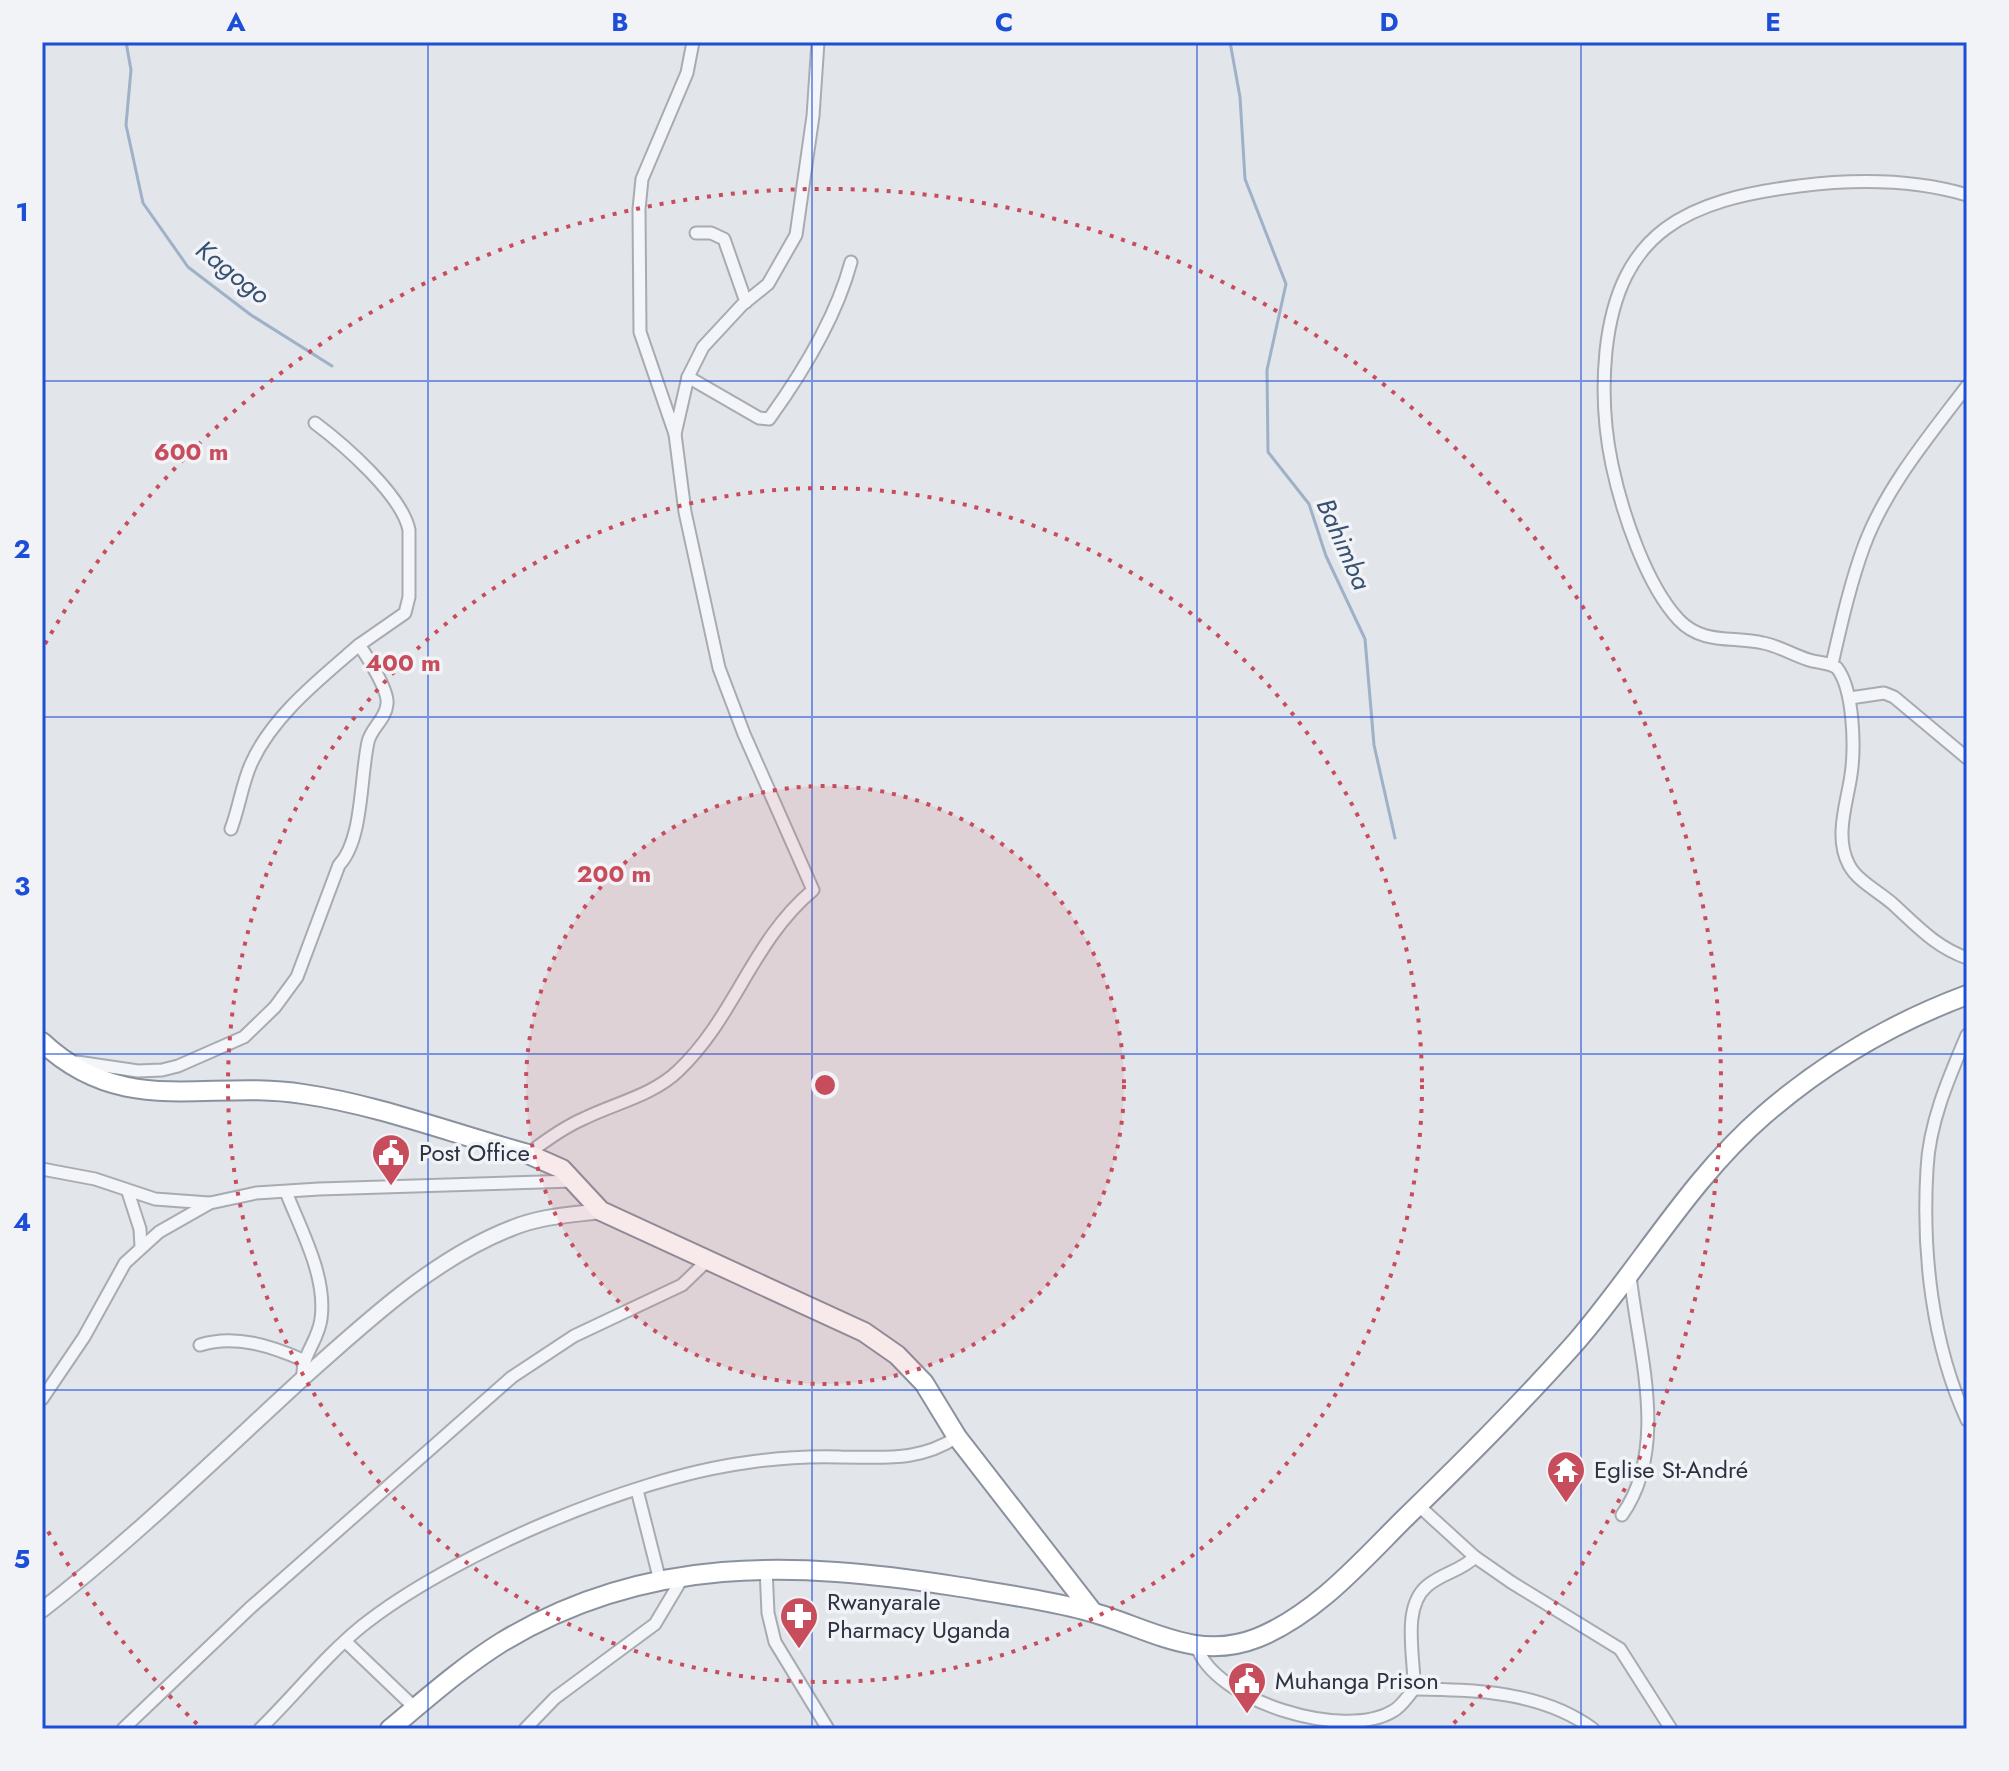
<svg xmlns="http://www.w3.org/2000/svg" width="2009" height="1771" font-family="Jost,sans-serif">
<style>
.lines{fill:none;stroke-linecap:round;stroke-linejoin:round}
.stream{stroke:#9eb1c8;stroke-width:3}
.minor-casing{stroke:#a7acb3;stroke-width:15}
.tertiary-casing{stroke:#a7acb3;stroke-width:18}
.trunk-casing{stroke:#8a929f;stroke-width:22}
.minor{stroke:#f4f5f8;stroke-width:11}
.tertiary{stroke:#f4f5f8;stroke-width:14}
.trunk{stroke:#fff;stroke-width:18}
.grid{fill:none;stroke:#1d4ed8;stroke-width:2;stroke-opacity:0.55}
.ring{fill:none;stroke:#c84d5c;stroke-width:4;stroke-dasharray:4 8}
.labels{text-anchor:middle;stroke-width:7;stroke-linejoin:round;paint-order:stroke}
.poi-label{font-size:24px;fill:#2b3241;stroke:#f1f3f7;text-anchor:start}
.water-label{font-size:26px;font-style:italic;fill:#365073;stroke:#f1f3f7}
.centre{fill:#c84d5c;stroke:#f1f3f7;stroke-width:4}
.ring-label{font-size:24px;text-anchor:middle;font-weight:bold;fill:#c84d5c;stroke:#f1f3f7;stroke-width:7;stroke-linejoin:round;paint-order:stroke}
.neatline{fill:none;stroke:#1d4ed8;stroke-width:3}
.grid-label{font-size:26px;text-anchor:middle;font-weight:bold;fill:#1d4ed8}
</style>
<rect width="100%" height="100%" fill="#e2e5e9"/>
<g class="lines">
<!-- stream -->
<g class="stream">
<path d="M 126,42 L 131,70 L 126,125 L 143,203 L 188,267 L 251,315 L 332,366"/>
<path d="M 1230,42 L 1240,97 L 1245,179 L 1286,284 L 1267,370 L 1268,452 L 1309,504 L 1326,556 L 1365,639 L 1374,745 L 1395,838"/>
</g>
<defs>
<g id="minor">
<path d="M 1967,195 C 1913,179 1855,179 1799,186 C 1688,200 1619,230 1606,351 C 1602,391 1604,427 1612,465 C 1622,512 1646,585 1679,620 C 1703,645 1733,636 1763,643 C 1779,646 1793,655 1809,660 C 1818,663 1829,662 1837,668 C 1854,690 1855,748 1851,775 C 1847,803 1834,837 1849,865 C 1858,882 1880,892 1894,905 C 1918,927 1936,947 1967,958"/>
<path d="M 696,233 L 711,233 L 724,239 L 746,302"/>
<path d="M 688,377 L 759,418 L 769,419 C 803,372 836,318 851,262"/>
<path d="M 675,434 L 640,332 L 639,209 L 642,179 L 687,73 L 693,42"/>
<path d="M 1832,664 C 1841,625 1850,584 1864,546 C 1886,487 1930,435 1967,386"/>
<path d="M 1850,698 L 1884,693 L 1894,697 L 1967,758"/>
<path d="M 231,829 C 239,808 242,784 251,764 C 272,716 321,678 359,645"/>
<path d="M 1967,1035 C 1949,1077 1929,1123 1927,1169 C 1922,1253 1932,1344 1967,1420"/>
<path d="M 77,1062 L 138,1071 L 162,1070 L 178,1066 L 244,1037 L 275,1007 L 297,977 L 339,865 C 363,840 360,779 368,742 C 371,728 386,719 387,704 C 389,691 367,656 359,645 L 405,613 L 409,597 L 409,530 C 402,495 343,444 315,423"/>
<path d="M 528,1154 C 546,1140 564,1127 585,1118 C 616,1103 653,1095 678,1071 C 736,1016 751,942 813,890 L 744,734 L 719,668 L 685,512 L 675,434 L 688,377 L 703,347 L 742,305 L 768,284 L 796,235 L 813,116 L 818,42"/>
<path d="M 42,1169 L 95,1179 L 155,1199 L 209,1203"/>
<path d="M 128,1192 L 140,1229 L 141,1247"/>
<path d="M 286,1192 C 301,1230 327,1277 321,1319 C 318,1342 301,1355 303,1378"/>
<path d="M 200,1345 C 235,1334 271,1346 303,1360"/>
<path d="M 42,1399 L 84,1337 L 125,1263 L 159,1232 L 210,1203 L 256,1193 L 319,1189 L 575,1181"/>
<path d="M 637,1490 L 660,1581"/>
<path d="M 1419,1506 L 1475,1557 L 1511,1582 L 1620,1649 L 1671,1729"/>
<path d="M 1622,1515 C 1670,1447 1638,1351 1630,1275"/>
<path d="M 766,1568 L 768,1613 L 775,1642 L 828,1729"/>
<path d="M 346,1642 L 415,1708"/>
<path d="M 1197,1647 C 1215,1701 1344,1741 1393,1711 C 1401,1707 1408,1696 1414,1689 C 1415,1658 1401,1608 1427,1586 C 1442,1573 1461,1571 1475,1557"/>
<path d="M 1414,1689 C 1476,1690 1541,1691 1593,1729"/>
<path d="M 123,1729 L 250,1608 L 512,1377 L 574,1336 L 682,1285 L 708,1260"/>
<path d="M 260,1729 C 294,1696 325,1656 362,1626 C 451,1555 632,1478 744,1463 C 776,1458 809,1456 841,1457 C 884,1457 919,1462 957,1437"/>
<path d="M 525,1729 L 555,1698 L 655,1624 L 683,1577"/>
</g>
<path id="tertiary" d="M 42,1610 C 133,1539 216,1458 301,1380 C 364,1324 432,1259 512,1228 C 541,1216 570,1215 601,1211"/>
<g id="trunk">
<path d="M 42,1042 C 124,1119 207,1079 303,1094 C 379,1105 454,1134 528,1154 L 562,1169 L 601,1211 L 864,1332 L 897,1355 L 924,1383 L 957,1437 L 1092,1611"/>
<path d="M 390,1729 C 426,1699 462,1667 502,1642 C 646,1555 795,1561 954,1586 C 997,1593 1041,1599 1084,1610 C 1144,1625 1194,1663 1257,1638 C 1315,1615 1361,1562 1404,1519 C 1463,1462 1522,1403 1576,1342 C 1639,1269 1690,1179 1764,1115 C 1824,1063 1892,1023 1967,995"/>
</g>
</defs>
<!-- minor casing -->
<use href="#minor" class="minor-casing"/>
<!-- tertiary casing -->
<use href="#tertiary" class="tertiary-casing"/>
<!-- trunk casing -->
<use href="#trunk" class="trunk-casing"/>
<!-- minor -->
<use href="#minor" class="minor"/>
<!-- tertiary -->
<use href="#tertiary" class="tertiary"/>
<!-- trunk -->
<use href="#trunk" class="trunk"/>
</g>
<!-- grid -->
<path class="grid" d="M 428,42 L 428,1729M 812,42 L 812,1729M 1197,42 L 1197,1729M 1581,42 L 1581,1729M 42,381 L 1967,381M 42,717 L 1967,717M 42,1054 L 1967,1054M 42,1390 L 1967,1390"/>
<!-- distance rings -->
<circle cx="825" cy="1085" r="299" fill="#c84d5c" fill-opacity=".12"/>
<g class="ring">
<circle cx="825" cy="1085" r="299"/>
<circle cx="825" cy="1085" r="597"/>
<path d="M197 1724A896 896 0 0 1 45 1526M45 644A896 896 0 1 1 1453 1724"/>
</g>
<!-- icons -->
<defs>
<symbol id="civic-pin" viewBox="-11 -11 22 30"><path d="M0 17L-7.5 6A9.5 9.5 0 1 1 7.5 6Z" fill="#c84d5c" stroke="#f1f3f7"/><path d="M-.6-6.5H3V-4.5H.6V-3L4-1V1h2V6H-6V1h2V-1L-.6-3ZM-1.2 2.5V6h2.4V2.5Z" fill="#fff"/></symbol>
<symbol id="temple-pin" viewBox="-11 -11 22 30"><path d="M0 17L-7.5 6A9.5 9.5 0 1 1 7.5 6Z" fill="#c84d5c" stroke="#f1f3f7"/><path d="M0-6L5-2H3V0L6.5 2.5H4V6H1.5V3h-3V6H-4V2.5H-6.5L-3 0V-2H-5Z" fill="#fff"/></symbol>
<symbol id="pharmacy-pin" viewBox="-11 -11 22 30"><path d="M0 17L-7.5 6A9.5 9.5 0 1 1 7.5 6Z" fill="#c84d5c" stroke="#f1f3f7"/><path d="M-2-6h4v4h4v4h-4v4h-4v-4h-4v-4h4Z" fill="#fff"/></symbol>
</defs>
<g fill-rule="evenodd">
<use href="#civic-pin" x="369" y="1131" width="44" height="60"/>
<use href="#temple-pin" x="1544" y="1448" width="44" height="60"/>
<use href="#pharmacy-pin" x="777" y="1594" width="44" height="60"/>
<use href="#civic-pin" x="1225" y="1659" width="44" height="60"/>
</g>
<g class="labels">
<!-- poi labels -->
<g class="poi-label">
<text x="419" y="1161">Post Office</text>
<text x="1594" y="1478">Eglise St-André</text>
<text x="827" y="1610">Rwanyarale<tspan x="827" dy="28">Pharmacy Uganda</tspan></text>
<text x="1275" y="1689">Muhanga Prison</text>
</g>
<!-- water labels -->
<g class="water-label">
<text transform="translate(233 272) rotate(38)" y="9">Kagogo</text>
<text transform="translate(1344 544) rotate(66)" y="9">Bahimba</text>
</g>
</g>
<circle cx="825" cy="1085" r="12" class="centre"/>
<g class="ring-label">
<text x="191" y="460">600 m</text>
<text x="403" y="671">400 m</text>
<text x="614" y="882">200 m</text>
</g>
<!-- border -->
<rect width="2009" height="1771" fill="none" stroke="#f1f3f7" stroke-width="88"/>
<rect x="44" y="44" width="1921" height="1683" class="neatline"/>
<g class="grid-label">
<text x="236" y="31">A</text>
<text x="620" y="31">B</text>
<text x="1004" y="31">C</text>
<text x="1389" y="31">D</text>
<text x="1773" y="31">E</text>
<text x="22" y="221">1</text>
<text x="22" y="558">2</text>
<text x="22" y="895">3</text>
<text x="22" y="1231">4</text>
<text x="22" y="1568">5</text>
</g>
</svg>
